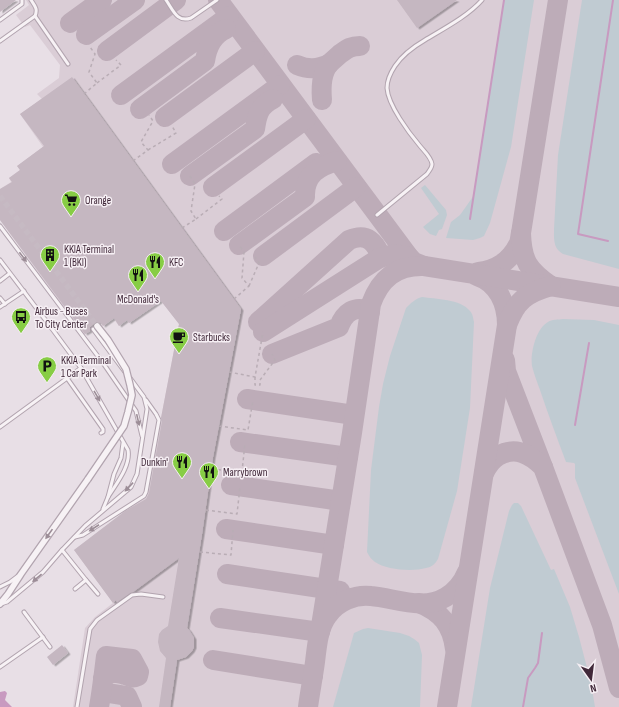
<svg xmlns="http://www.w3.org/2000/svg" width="619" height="707" font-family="'Sofia Sans Condensed',sans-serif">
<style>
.built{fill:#dacdd6}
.green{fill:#c0cbd2}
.water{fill:#c89ac0}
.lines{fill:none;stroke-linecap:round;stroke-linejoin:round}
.stream{stroke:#c89ac0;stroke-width:2}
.taxiway{stroke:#bdacb8;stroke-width:20}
.building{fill:#c5b7c1;filter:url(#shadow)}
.street-tunnel{stroke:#c6bac3;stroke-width:5.5;stroke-dasharray:5.5 3;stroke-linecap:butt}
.lane-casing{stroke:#b2a4af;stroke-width:5}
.street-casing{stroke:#b2a4af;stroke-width:8}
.path{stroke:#b9adb5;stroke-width:1.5;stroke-dasharray:3 3;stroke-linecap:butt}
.lane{stroke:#f7f2f5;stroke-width:3}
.street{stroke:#f7f2f5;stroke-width:5.5}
.street-bridge-casing{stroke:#b2a4af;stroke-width:8;stroke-linecap:butt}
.street-bridge{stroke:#f7f2f5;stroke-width:5.5}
.oneway{fill:#9c8d97}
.labels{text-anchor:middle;stroke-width:3;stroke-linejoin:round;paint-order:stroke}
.poi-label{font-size:11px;fill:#402839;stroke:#f6eff4;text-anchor:start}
</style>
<defs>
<filter id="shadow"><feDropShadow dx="2.5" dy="1.5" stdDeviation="0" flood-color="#0004"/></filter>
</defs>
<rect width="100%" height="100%" fill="#e8dfe6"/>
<!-- built -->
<path class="built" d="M 26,0 L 619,0 L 619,707 L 73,707 L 85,628 L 95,617 L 113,603 L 74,550 L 146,496 L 179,324 L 161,301 L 129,323 L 127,320 L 119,326 L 113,318 L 103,326 L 101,323 L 84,335 L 0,220 L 0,189 L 11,182 L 9,178 L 20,170 L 17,166 L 43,147 L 20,114 L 42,99 L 37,94 L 59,78 L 60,65 L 30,25 L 25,27 L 16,15 L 29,5 Z"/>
<!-- green -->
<g class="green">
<path d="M 504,0 L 534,0 L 511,147 L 490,223 L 484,236 L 480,238 L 473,240 L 446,238 L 451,222 L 460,215 L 465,208 L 474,195 Z"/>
<path d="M 582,0 L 619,0 L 619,269 L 563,254 C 553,248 554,239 554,229 L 558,155 Z"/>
<path d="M 425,185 L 446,210 L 447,215 L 442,229 L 439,230 L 436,236 L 430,234 L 423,227 L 439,214 L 421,188 Z"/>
<path d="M 422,297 C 435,299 461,299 470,311 C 473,314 473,318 474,322 L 470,408 L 457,491 L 438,559 C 435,564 432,567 426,568 C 413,572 386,570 375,562 C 371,559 369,556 367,552 L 371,470 L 379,407 L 383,384 L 390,356 L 406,308 C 411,303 415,299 422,297 Z"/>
<path d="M 563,319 L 594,320 L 619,325 L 619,594 L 575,478 L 575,464 L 574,463 L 566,462 C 557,438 548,414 540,390 C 537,382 534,374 532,366 C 530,354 536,328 548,322 C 552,319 558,320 563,319 Z"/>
<path d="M 514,503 L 518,503 L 521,506 L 551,570 L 554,569 L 570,607 L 579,637 L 591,683 L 595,707 L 471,707 L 490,588 L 509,511 L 512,505 Z"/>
<path d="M 368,628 L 400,633 L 409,636 L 414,639 L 419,643 L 422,655 L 420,707 L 333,707 L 354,633 L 363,629 Z"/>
</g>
<!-- water -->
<path class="water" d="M 5,691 L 7,693 L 5,700 L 12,707 L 0,707 L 0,692 Z"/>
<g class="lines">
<!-- stream -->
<g class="stream">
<path d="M 470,219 L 504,0"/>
<path d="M 608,241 L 578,234 L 613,0"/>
<path d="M 575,425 L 589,343"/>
<path d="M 523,707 L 528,678 L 535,668 L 538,663 L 542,633"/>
</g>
<!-- taxiway -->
<g class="taxiway">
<path d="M 218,0 L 409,257 L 414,262 L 424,266"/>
<path d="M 70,23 L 102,0"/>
<path d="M 86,35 L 135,0"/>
<path d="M 107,51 L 176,0"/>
<path d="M 297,65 C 309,70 317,69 329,64"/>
<path d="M 121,95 L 229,16"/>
<path d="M 322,100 C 321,88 321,72 330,63 C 333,60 337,57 340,54 C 347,49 350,46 360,46"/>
<path d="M 140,109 L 205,61 C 207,47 212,35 226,29"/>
<path d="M 165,117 L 255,51"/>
<path d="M 172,164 L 280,85"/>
<path d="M 190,176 L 255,129 C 257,115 259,106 273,99"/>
<path d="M 213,187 L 306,119"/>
<path d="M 224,231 L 316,163"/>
<path d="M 239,245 L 305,197 C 304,175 319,166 337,161"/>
<path d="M 263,256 L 356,187"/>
<path d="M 478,272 C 495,271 510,261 518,245 C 520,242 520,237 521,233"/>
<path d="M 477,276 C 498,283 507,304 507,325"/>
<path d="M 551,286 C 528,270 522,261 521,233 L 558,0"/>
<path d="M 258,322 L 349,240 C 363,234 372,238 379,252"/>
<path d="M 263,332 L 378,259 C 390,254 396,253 409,257"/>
<path d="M 272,354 L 339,327 C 344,313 355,304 370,312"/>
<path d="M 505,360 L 506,371 L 543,467"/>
<path d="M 247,399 L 354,415"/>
<path d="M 240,442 L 348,457"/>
<path d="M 484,473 C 487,467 491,460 498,456 C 515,446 530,454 543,467 L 602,625 L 619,688"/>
<path d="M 231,485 L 341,501"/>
<path d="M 226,529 L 334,545"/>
<path d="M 227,574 L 340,591"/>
<path d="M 419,603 C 441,612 452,625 455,649"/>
<path d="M 220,618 L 320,632 L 352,433 L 371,304 C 380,279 396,265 424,266 L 619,297"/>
<path d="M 213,660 L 313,676"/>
<path d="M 102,692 L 127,696 L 132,707"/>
<path d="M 99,707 C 102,690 104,673 106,656 L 132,659 L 139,672 L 138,676 C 131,679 132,677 125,675 C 121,673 112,672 109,674 C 107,675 105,677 103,678"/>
<path d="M 308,707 C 310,692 313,677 315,662 C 317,646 318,628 328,615 C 337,602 355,594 371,596 C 395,598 423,611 446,597 C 456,591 462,584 467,572"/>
<path d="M 447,707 L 507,325 C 516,301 526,293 551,286"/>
</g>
</g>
<!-- building -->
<g class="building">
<path d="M 0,0 L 16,0 L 0,12 Z"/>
<path d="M 397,0 L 457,0 L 417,28 Z"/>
<path d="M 72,77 L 241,309 L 213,457 L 202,534 L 187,628 L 189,630 L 194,638 L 194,647 L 192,651 L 186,657 L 177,660 L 170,707 L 159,707 L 166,658 L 160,651 L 158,642 L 159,634 L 162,630 L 168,626 L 179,558 L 133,592 L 130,593 L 117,602 L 116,600 L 113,603 L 74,550 L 125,511 L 146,499 L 149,493 L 162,421 L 161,418 L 179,324 L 161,301 L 129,323 L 127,320 L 119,326 L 114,318 L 103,326 L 101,323 L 96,322 L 90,327 L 90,331 L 85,334 L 0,220 L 0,189 L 12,182 L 9,178 L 20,170 L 17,166 L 44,146 L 20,114 Z"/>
<path d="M 62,645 L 68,653 L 53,665 L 47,657 Z"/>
</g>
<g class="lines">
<!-- street-tunnel -->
<path class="street-tunnel" d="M 0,196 L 97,326"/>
<defs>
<g id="lane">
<path d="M 31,0 C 35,6 38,9 35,16"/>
<path d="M 166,0 C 173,10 177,23 191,18 L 217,0"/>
<path d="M 0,20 L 22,4 L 22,0"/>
<path d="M 0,41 L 35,16 L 68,64"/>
<path d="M 377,215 L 427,174 C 429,171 432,168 432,164 C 431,157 424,151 420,146 C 409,133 388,105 387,88 C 387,81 391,72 395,66 C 403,54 413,47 425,40 C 443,29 468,16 482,0"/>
<path d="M 0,226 L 103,363 L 136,411 L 142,436"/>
<path d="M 0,260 L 47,322 L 81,368 L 128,450 C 131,466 116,484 108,497"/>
<path d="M 0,281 L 9,274"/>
<path d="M 0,298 L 5,304"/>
<path d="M 0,307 L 24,291"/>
<path d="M 93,329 L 125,372"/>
<path d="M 67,378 L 103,429 L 103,432 L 101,433"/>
<path d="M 0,427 L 81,368"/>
<path d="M 103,509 L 108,497 L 114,474 L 121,458 L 123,443"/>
<path d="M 75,537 L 83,535 L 144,496 L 146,492 L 159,420 L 156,414 L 146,400"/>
<path d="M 62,550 L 86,580 L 75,589"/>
<path d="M 86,580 L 98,594"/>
<path d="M 0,587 L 10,582 L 18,576"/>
<path d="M 1,604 L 7,602 L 43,572 L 62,550 L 85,526 L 131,487 L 137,474 L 147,409 L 144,397 L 130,378"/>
<path d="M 24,612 L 50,647"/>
<path d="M 0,667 L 43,637"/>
<path d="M 77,707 L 90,629 L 97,620 L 132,595 L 141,594 L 163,597"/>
</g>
<path id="street" d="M 0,604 L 8,594 L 21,574 L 88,479"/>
</defs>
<!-- lane casing -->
<use href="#lane" class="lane-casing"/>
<!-- street casing -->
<use href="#street" class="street-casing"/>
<!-- path -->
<g class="path">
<path d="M 97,83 L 121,65 L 116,60"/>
<path d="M 84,94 L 97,83 L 89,72 L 95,54 L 90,47"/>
<path d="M 148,150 L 176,133 L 172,126"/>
<path d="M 133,161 L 148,150 L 141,142 L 153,121 L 149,115"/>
<path d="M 196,219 L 222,199 L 219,196"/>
<path d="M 182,228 L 196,219 L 191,211 L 195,184 L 190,176"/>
<path d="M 249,286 L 259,263 L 255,257"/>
<path d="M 234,299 L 249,286 L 242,278 L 244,252 L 239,245"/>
<path d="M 229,372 L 255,377 L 263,332"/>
<path d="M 255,377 L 255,385 L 260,385 L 260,380 L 275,360 L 272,354"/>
<path d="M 219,426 L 248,430 L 253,400"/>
<path d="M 212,469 L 242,472 L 245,443"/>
<path d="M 206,510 L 237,514 L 240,487"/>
<path d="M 200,552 L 231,555 L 233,530"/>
</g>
<!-- lane -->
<use href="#lane" class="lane"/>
<!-- street -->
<use href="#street" class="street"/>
<defs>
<path id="street-bridge" d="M 88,479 L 124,426 L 128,412 L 132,395 L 130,385 L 126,369 L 108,340 L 97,326"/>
</defs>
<!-- street-bridge casing -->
<use href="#street-bridge" class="street-bridge-casing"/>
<!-- street-bridge -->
<use href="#street-bridge" class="street-bridge"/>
</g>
<!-- one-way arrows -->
<defs><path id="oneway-solid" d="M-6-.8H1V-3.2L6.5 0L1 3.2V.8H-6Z"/></defs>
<g class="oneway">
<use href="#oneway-solid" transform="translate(23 257) rotate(53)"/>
<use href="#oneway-solid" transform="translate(97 396) rotate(60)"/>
<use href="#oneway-solid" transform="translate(138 420) rotate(77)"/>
<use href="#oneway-solid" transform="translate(129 487) rotate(133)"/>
<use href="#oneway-solid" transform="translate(94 528) rotate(147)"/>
<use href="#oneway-solid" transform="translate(49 534) rotate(125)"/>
<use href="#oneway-solid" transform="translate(37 578) rotate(140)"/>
</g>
<!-- icons -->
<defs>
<symbol id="supermarket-pin" viewBox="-11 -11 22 30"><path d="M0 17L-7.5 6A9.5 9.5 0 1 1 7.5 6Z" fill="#87cd45" stroke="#f6eff4"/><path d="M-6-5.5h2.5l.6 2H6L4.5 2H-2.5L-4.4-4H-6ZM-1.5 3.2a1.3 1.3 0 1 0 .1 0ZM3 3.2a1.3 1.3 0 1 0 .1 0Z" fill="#111"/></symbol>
<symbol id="building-pin" viewBox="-11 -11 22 30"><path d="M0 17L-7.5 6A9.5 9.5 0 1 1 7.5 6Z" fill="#87cd45" stroke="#f6eff4"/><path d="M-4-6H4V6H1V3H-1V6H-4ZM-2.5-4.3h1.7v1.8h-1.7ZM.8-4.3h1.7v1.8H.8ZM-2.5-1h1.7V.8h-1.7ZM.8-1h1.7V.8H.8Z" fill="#111"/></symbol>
<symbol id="restaurant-pin" viewBox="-11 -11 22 30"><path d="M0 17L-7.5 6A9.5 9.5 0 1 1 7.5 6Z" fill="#87cd45" stroke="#f6eff4"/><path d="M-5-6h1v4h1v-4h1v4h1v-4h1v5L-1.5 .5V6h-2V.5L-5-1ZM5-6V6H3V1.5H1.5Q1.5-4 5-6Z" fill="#111"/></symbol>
<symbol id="bus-pin" viewBox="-11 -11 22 30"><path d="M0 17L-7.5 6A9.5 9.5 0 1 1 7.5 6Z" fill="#87cd45" stroke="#f6eff4"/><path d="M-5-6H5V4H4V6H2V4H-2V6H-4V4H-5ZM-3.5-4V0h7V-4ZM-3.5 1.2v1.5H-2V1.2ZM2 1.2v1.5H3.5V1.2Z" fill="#111"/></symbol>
<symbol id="cafe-pin" viewBox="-11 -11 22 30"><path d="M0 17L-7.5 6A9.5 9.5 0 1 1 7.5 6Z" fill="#87cd45" stroke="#f6eff4"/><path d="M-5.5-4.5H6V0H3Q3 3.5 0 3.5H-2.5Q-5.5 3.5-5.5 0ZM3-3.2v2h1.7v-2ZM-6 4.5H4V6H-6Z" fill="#111"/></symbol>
<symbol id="parking-pin" viewBox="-11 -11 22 30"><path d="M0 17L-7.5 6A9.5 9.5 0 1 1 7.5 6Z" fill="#87cd45" stroke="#f6eff4"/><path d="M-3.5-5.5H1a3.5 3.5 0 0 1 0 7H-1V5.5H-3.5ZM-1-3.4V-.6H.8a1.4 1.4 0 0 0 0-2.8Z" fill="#111"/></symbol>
</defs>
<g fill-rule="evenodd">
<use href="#supermarket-pin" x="60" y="189" width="22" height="30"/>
<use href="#building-pin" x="39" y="244" width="22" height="30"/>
<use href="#restaurant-pin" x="144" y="251" width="22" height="30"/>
<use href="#restaurant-pin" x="127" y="264" width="22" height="30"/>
<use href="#bus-pin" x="10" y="306" width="22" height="30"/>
<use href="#cafe-pin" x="168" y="326" width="22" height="30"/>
<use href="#parking-pin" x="36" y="355" width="22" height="30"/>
<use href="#restaurant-pin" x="171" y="451" width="22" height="30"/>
<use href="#restaurant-pin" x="198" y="461" width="22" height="30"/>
</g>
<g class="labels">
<!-- poi labels -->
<g class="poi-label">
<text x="85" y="204">Orange</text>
<text x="64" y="253">KKIA Terminal<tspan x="64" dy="13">1 (BKI)</tspan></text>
<text x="169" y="266">KFC</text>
<text x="138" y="303" text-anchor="middle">McDonald's</text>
<text x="35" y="315">Airbus - Buses<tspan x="35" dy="13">To City Center</tspan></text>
<text x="193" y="341">Starbucks</text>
<text x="61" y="364">KKIA Terminal<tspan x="61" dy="13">1 Car Park</tspan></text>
<text x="168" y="466" text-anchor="end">Dunkin'</text>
<text x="223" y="476">Marrybrown</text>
</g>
</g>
<!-- north arrow -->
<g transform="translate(591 679) rotate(166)" stroke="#f6eff4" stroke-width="3" paint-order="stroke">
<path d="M0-3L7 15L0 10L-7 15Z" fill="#402839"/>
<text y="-6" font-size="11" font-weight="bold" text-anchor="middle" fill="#402839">N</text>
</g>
</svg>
